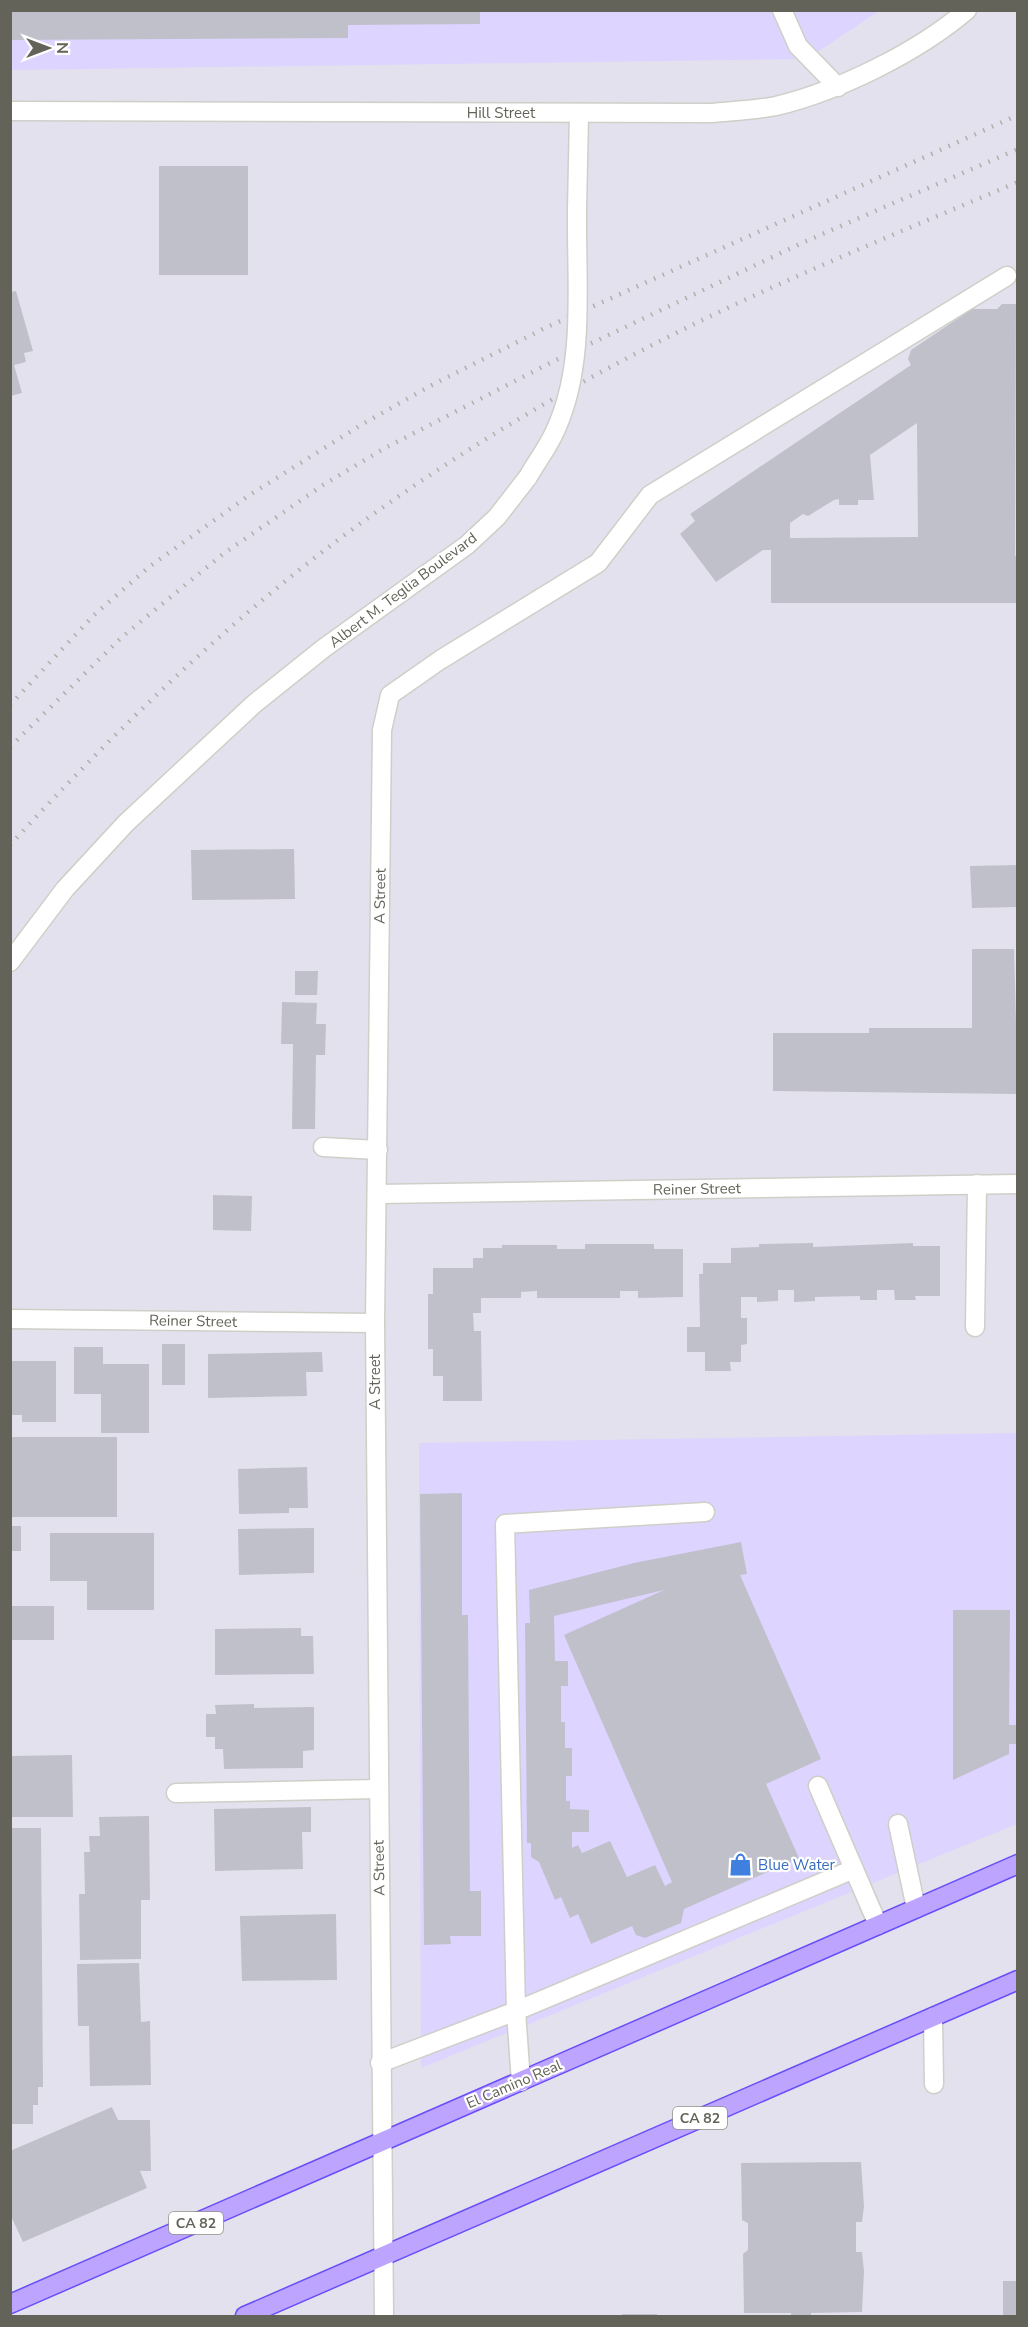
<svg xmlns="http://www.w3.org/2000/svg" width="1028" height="2327" font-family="'Nunito Sans',sans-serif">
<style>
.commercial{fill:#ddd4ff}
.building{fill:#c0c0cb;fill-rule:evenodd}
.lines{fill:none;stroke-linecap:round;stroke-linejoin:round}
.minor-casing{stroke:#cfcfc8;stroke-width:21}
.major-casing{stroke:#684ef9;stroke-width:21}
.minor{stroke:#fff;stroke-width:18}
.major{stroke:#bda4ff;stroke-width:18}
.rail{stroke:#afafac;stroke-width:4.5;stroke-dasharray:1.5 8;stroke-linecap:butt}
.minor-bridge-casing{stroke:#cfcfc8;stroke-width:21;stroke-linecap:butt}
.minor-bridge{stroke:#fff;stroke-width:18}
.labels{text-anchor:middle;stroke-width:4.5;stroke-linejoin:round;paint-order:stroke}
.shield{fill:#fff;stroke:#92928b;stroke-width:1.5}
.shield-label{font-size:14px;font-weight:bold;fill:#636359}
.street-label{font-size:15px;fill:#636359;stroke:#fff}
.shop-label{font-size:15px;fill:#366cbe;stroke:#fff;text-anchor:start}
</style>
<rect width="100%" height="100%" fill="#e3e1ed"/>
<!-- commercial -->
<g class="commercial">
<path d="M 10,11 L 879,11 L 807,59 L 11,70 Z"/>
<path d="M 1017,1433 L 1017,1824 L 421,2068 L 419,1443 Z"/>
</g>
<!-- building -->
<g class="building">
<path d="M 10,10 L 480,10 L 480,24 L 348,25 L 348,38 L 10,40 Z"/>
<rect x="159" y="166" width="89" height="109"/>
<path d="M 16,291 L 33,351 L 24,353 L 26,362 L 14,365 L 22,393 L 10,396 L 10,292 Z"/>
<path d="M 1002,304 L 1016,304 L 1015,556 L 1018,556 L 1018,603 L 771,603 L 771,550 L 763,550 L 716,582 L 680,534 L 695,521 L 690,514 L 911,365 L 908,359 L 911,350 L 972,309 L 997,309 ZM 917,423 L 918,537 L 790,538 L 790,523 L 803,514 L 808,516 L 834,500 L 839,499 L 839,505 L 858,505 L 858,500 L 874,500 L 870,455 Z"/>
<path d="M 294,849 L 295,899 L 192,900 L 191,850 Z"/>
<path d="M 1018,865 L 1018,907 L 972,908 L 970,866 Z"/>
<path d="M 972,949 L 1014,949 L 1018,1094 L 773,1091 L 773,1033 L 869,1033 L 869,1028 L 972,1028 Z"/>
<path d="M 295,971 L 318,971 L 317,995 L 295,995 Z"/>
<path d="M 282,1002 L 317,1003 L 316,1024 L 326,1024 L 325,1055 L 316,1055 L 315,1129 L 292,1129 L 293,1044 L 281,1044 Z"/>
<path d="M 213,1195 L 252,1196 L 251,1231 L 213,1230 Z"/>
<path d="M 813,1243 L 813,1247 L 913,1243 L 913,1246 L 940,1246 L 940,1296 L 915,1296 L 916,1300 L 895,1300 L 894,1290 L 877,1290 L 877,1300 L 860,1300 L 860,1296 L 815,1297 L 815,1301 L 794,1302 L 794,1290 L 778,1290 L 778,1301 L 757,1302 L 757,1297 L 741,1297 L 741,1318 L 747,1318 L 747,1344 L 741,1345 L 741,1362 L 730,1362 L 731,1371 L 705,1371 L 705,1352 L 687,1352 L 687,1327 L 700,1327 L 699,1274 L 703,1274 L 703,1263 L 731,1263 L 731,1248 L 759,1247 L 759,1244 Z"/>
<path d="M 585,1244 L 654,1244 L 654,1249 L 683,1249 L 683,1297 L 638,1298 L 638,1291 L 620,1291 L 620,1298 L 537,1298 L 537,1291 L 521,1292 L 521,1298 L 481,1298 L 481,1313 L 473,1313 L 474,1331 L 481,1331 L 482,1401 L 443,1401 L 443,1376 L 433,1376 L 433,1349 L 428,1349 L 428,1294 L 433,1294 L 433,1268 L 473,1268 L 473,1258 L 483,1258 L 483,1248 L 502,1248 L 502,1245 L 557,1245 L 557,1249 L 585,1249 Z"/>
<rect x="162" y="1344" width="23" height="41"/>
<path d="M 74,1347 L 103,1347 L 103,1364 L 149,1364 L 149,1433 L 101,1433 L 101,1394 L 74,1394 Z"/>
<path d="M 322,1352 L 323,1372 L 306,1372 L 307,1396 L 208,1398 L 208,1354 Z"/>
<path d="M 10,1361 L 56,1361 L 56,1422 L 22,1422 L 22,1415 L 10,1415 Z"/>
<rect x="10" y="1437" width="107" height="80"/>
<path d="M 307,1467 L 308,1508 L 289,1508 L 289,1513 L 239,1514 L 238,1469 Z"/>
<path d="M 462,1493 L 462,1615 L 468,1615 L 470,1891 L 481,1891 L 481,1936 L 450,1936 L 451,1944 L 424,1945 L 420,1494 Z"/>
<rect x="10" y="1526" width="11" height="25"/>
<path d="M 314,1528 L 314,1573 L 239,1575 L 238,1529 Z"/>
<path d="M 50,1533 L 154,1533 L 154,1610 L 87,1610 L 87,1581 L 50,1581 Z"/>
<path d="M 741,1542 L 747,1574 L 740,1575 L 821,1759 L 766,1784 L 799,1858 L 684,1909 L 681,1923 L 645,1938 L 636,1935 L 632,1926 L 591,1944 L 578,1914 L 570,1918 L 561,1897 L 555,1900 L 539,1862 L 531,1857 L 531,1843 L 527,1843 L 525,1623 L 530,1623 L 529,1590 L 634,1563 ZM 664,1590 L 564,1635 L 672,1882 L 665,1886 L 655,1865 L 627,1877 L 610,1841 L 582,1853 L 578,1845 L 572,1848 L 572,1832 L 589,1832 L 589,1810 L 570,1809 L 570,1801 L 566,1801 L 566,1776 L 572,1776 L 572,1748 L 565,1748 L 565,1722 L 561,1722 L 561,1686 L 568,1686 L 568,1661 L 555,1661 L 554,1616 Z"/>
<rect x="10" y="1606" width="44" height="34"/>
<path d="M 953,1610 L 1010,1610 L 1009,1725 L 1018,1725 L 1018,1744 L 1009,1744 L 1009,1754 L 953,1780 Z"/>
<path d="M 301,1628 L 301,1636 L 313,1636 L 314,1674 L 215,1675 L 215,1629 Z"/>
<path d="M 254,1704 L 254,1708 L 314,1707 L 314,1750 L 303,1751 L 303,1768 L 224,1769 L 223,1749 L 215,1749 L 215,1737 L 206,1737 L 206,1714 L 216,1714 L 215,1705 Z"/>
<path d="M 72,1755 L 73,1817 L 10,1817 L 10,1756 Z"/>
<path d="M 311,1807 L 311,1832 L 302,1832 L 303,1869 L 215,1871 L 214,1809 Z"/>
<path d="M 149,1816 L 150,1900 L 141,1900 L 141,1959 L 80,1960 L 79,1894 L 85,1894 L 84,1852 L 90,1852 L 89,1836 L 100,1836 L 99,1817 Z"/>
<path d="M 10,1828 L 41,1828 L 43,2087 L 38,2087 L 38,2105 L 33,2105 L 33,2124 L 10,2124 Z"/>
<path d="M 336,1914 L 337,1980 L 242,1981 L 240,1916 Z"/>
<path d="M 139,1963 L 141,2022 L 150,2021 L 151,2085 L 90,2086 L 89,2026 L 78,2026 L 77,1964 Z"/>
<path d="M 112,2107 L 118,2120 L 150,2120 L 151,2171 L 140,2171 L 147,2188 L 23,2242 L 10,2214 L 10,2151 Z"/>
<path d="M 861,2162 L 864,2206 L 862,2222 L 856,2222 L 856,2252 L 862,2252 L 864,2271 L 862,2312 L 811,2313 L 811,2316 L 791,2316 L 791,2313 L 744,2313 L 743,2254 L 748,2250 L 748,2223 L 742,2220 L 741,2163 Z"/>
<rect x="1003" y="2281" width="15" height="35"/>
<rect x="622" y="2314" width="35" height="2"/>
</g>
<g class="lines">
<defs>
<g id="minor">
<path d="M 782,10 L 798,46 L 838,87"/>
<path d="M 10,111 L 712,113 C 733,111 756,110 776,106 C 839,91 918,52 967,10"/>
<path d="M 577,210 L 579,113"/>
<path d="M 10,962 L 65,889 L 126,823 L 254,704 L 324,648 L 467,545 L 497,517 L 528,477"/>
<path d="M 323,1147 L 378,1150"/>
<path d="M 377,1194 L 1018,1184"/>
<path d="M 10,1319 L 375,1323"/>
<path d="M 975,1327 L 977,1184"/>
<path d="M 818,1786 L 878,1925"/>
<path d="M 176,1793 L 378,1789"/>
<path d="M 898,1824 L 916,1908"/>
<path d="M 933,2017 L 934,2084"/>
<path d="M 380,2063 L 516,2011 L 854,1869"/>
<path d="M 521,2082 L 516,2011 L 505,1524 L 705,1512"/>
<path d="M 384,2316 L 375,1323 L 382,730 L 390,695 L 440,660 L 598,563 L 650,495 L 1007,276"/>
</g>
<g id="major">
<path d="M 10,2304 L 1018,1864"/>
<path d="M 245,2316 L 1018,1980"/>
</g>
</defs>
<!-- minor casing -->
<use href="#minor" class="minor-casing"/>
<!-- major casing -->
<use href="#major" class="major-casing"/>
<!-- minor -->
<use href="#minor" class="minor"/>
<!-- major -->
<use href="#major" class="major"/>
<!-- rail -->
<g class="rail">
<path d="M 10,705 L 94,615 L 149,567 L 248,496 L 361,425 L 430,386 L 547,327 L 1018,115"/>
<path d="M 10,747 L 122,637 L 223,554 L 323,485 L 385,448 L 552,362 L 804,242 L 1018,149"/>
<path d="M 10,845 C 103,744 200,648 308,563 C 423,473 551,395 682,330 C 791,276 905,230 1018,182"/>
</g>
<defs>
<path id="minor-bridge" d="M 528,477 C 537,461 549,446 556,429 C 586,363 576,281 577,210"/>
</defs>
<!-- minor-bridge casing -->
<use href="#minor-bridge" class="minor-bridge-casing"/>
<!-- minor-bridge -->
<use href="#minor-bridge" class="minor-bridge"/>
</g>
<!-- icons -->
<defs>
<symbol id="shop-bare" viewBox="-9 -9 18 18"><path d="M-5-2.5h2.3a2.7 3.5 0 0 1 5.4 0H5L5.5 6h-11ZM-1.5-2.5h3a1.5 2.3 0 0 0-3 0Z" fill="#3f7fe0" stroke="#fff" stroke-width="2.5" paint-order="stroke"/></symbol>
</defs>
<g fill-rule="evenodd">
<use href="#shop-bare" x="724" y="1848" width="33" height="33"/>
</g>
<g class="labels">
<!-- shield labels -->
<g class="shield">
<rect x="673" y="2107" width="54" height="22" rx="4.5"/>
<rect x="169" y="2212" width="54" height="22" rx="4.5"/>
</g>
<g class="shield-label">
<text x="700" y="2123">CA 82</text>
<text x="196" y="2228">CA 82</text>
</g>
<!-- street labels -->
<g class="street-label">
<text x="501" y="118">Hill Street</text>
<text transform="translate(403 590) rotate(-37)" y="5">Albert M. Teglia Boulevard</text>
<text transform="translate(380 896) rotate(-89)" y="5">A Street</text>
<text transform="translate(697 1189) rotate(-1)" y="5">Reiner Street</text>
<text transform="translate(193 1321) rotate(1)" y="5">Reiner Street</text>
<text transform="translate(375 1382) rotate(-90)" y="5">A Street</text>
<text transform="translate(379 1868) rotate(-91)" y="5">A Street</text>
<text transform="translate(514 2084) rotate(-23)" y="5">El Camino Real</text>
</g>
<!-- shop labels -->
<g class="shop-label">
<text x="758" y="1870">Blue Water</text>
</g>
</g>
<!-- border -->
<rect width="1028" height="2327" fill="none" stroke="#636359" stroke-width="24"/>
<!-- north arrow -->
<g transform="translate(48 48) rotate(90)" stroke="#ffffff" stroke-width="4.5" paint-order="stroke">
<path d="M0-4.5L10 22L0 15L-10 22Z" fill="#636359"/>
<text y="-9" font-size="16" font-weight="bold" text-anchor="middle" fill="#636359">N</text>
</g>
</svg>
